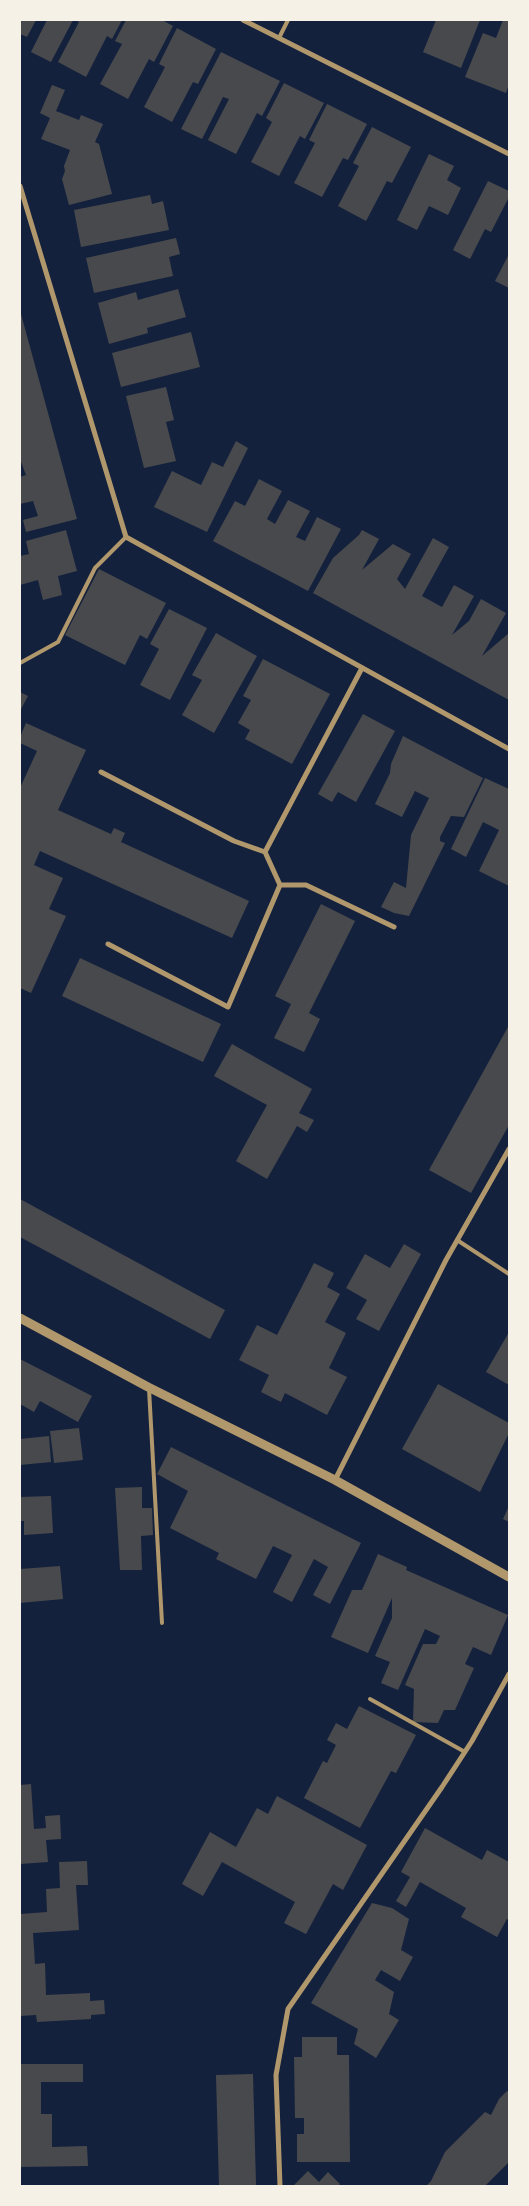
<svg xmlns="http://www.w3.org/2000/svg" width="529" height="2206" font-family="Inter,sans-serif">
<style>
.building{fill:#48494c}
.lines{fill:none;stroke-linecap:round;stroke-linejoin:round}
.service{stroke:#b1986c;stroke-width:4}
.minor{stroke:#b1986c;stroke-width:5}
.tertiary{stroke:#b1986c;stroke-width:9}
</style>
<rect width="100%" height="100%" fill="#14213d"/>
<!-- building -->
<g class="building">
<path d="M 20,20 L 36,20 L 27,37 L 20,34 Z"/>
<path d="M 47,20 L 73,20 L 51,62 L 31,52 Z"/>
<path d="M 75,20 L 122,20 L 112,39 L 107,36 L 86,77 L 58,62 L 79,22 Z"/>
<path d="M 126,20 L 162,20 L 173,26 L 154,62 L 149,59 L 128,99 L 100,84 L 122,44 L 115,41 Z"/>
<path d="M 436,20 L 480,20 L 461,68 L 423,52 Z"/>
<path d="M 503,20 L 509,20 L 509,84 L 506,93 L 465,77 L 483,33 L 496,38 Z"/>
<path d="M 177,28 L 216,49 L 198,84 L 193,82 L 172,122 L 144,107 L 165,67 L 159,64 Z"/>
<path d="M 221,52 L 280,81 L 262,116 L 257,113 L 236,154 L 208,140 L 229,99 L 223,97 L 202,139 L 181,129 Z"/>
<path d="M 284,83 L 324,103 L 305,139 L 300,136 L 279,176 L 251,162 L 272,122 L 266,118 Z"/>
<path d="M 52,85 L 65,90 L 56,111 L 79,120 L 81,115 L 103,124 L 95,142 L 99,144 L 112,194 L 69,205 L 62,179 L 65,171 L 64,166 L 70,150 L 41,139 L 50,118 L 40,113 Z"/>
<path d="M 327,104 L 367,124 L 348,160 L 343,158 L 322,197 L 294,183 L 315,143 L 309,140 Z"/>
<path d="M 372,127 L 411,147 L 392,183 L 387,181 L 366,221 L 338,206 L 359,166 L 353,163 Z"/>
<path d="M 429,154 L 454,166 L 447,180 L 461,188 L 448,215 L 429,206 L 417,230 L 397,220 Z"/>
<path d="M 488,181 L 509,191 L 509,197 L 491,232 L 485,229 L 470,259 L 453,250 Z"/>
<path d="M 150,195 L 152,204 L 163,201 L 169,230 L 81,247 L 74,210 Z"/>
<path d="M 176,238 L 180,254 L 169,257 L 173,276 L 94,293 L 86,258 Z"/>
<path d="M 509,254 L 509,288 L 495,281 Z"/>
<path d="M 178,289 L 186,317 L 147,328 L 148,333 L 109,344 L 98,303 L 136,292 L 138,300 Z"/>
<path d="M 21,314 L 77,519 L 26,532 L 23,520 L 38,516 L 33,501 L 20,504 L 20,477 L 26,475 L 20,459 Z"/>
<path d="M 191,332 L 200,367 L 121,387 L 112,353 Z"/>
<path d="M 166,387 L 174,420 L 166,422 L 176,461 L 144,468 L 126,396 Z"/>
<path d="M 236,441 L 248,448 L 207,532 L 154,507 L 172,471 L 201,485 L 212,462 L 223,467 Z"/>
<path d="M 259,479 L 282,491 L 267,519 L 275,524 L 288,500 L 310,511 L 296,537 L 305,541 L 317,517 L 341,529 L 308,591 L 213,541 L 235,501 L 245,506 Z"/>
<path d="M 66,530 L 77,571 L 58,576 L 62,595 L 43,600 L 38,580 L 20,585 L 20,556 L 29,554 L 26,541 Z"/>
<path d="M 362,530 L 379,539 L 362,570 L 393,544 L 411,554 L 397,579 L 405,589 L 433,538 L 449,547 L 422,596 L 442,607 L 454,585 L 474,596 L 452,635 L 469,621 L 481,599 L 506,613 L 482,656 L 509,633 L 509,700 L 313,593 L 333,558 L 359,535 Z"/>
<path d="M 99,569 L 166,603 L 147,639 L 140,635 L 125,665 L 65,635 Z"/>
<path d="M 169,609 L 207,628 L 170,700 L 140,685 L 159,649 L 150,644 Z"/>
<path d="M 216,633 L 257,656 L 214,733 L 182,715 L 202,680 L 192,675 Z"/>
<path d="M 263,659 L 330,694 L 292,764 L 245,739 L 250,730 L 238,723 L 251,700 L 243,696 Z"/>
<path d="M 20,692 L 28,696 L 20,711 Z"/>
<path d="M 363,714 L 395,731 L 356,802 L 338,792 L 332,802 L 318,794 Z"/>
<path d="M 26,723 L 86,750 L 58,810 L 111,834 L 114,828 L 125,833 L 121,842 L 249,901 L 232,938 L 40,851 L 34,865 L 63,878 L 49,909 L 66,916 L 31,993 L 20,988 L 20,788 L 37,751 L 20,743 L 20,737 Z"/>
<path d="M 403,736 L 483,778 L 464,817 L 451,816 L 440,837 L 440,841 L 445,843 L 409,916 L 394,913 L 381,907 L 394,882 L 406,888 L 411,835 L 429,798 L 415,791 L 402,817 L 375,804 L 390,773 L 391,764 Z"/>
<path d="M 485,778 L 509,789 L 509,886 L 479,871 L 499,830 L 483,822 L 466,857 L 451,849 Z"/>
<path d="M 321,904 L 355,921 L 309,1013 L 320,1019 L 304,1052 L 274,1038 L 291,1004 L 275,996 Z"/>
<path d="M 80,958 L 221,1024 L 203,1062 L 62,996 Z"/>
<path d="M 509,1025 L 509,1125 L 471,1193 L 429,1170 Z"/>
<path d="M 232,1044 L 312,1089 L 299,1113 L 314,1120 L 307,1132 L 297,1126 L 267,1179 L 236,1161 L 267,1105 L 214,1076 Z"/>
<path d="M 20,1199 L 225,1310 L 210,1339 L 20,1237 Z"/>
<path d="M 404,1244 L 421,1254 L 379,1331 L 356,1319 L 367,1300 L 346,1288 L 365,1254 L 390,1268 Z"/>
<path d="M 314,1263 L 334,1273 L 327,1287 L 340,1294 L 325,1322 L 346,1333 L 329,1368 L 347,1377 L 327,1415 L 285,1393 L 281,1402 L 261,1392 L 269,1375 L 239,1360 L 257,1325 L 277,1335 Z"/>
<path d="M 509,1332 L 509,1385 L 486,1372 Z"/>
<path d="M 20,1359 L 92,1396 L 78,1422 L 40,1401 L 34,1412 L 20,1404 Z"/>
<path d="M 438,1384 L 509,1423 L 509,1433 L 480,1492 L 402,1449 Z"/>
<path d="M 79,1428 L 83,1460 L 54,1463 L 50,1431 Z"/>
<path d="M 49,1436 L 51,1462 L 20,1465 L 20,1439 Z"/>
<path d="M 171,1447 L 361,1543 L 330,1604 L 313,1595 L 328,1567 L 314,1559 L 292,1602 L 273,1592 L 292,1555 L 273,1546 L 256,1579 L 216,1559 L 219,1553 L 170,1528 L 188,1491 L 157,1474 Z"/>
<path d="M 142,1487 L 142,1508 L 152,1508 L 153,1535 L 141,1536 L 142,1570 L 120,1570 L 115,1488 Z"/>
<path d="M 51,1496 L 53,1533 L 24,1535 L 24,1521 L 20,1521 L 20,1497 Z"/>
<path d="M 509,1506 L 509,1522 L 503,1519 Z"/>
<path d="M 378,1554 L 407,1567 L 406,1570 L 508,1615 L 491,1655 L 473,1647 L 465,1664 L 474,1668 L 455,1710 L 444,1710 L 438,1723 L 413,1722 L 414,1689 L 405,1685 L 423,1644 L 436,1644 L 440,1636 L 425,1629 L 398,1690 L 381,1683 L 390,1662 L 375,1656 L 392,1618 L 392,1598 L 368,1653 L 331,1637 L 352,1590 L 362,1590 Z"/>
<path d="M 60,1566 L 63,1599 L 20,1603 L 20,1569 Z"/>
<path d="M 359,1706 L 416,1735 L 396,1773 L 391,1771 L 360,1828 L 304,1798 L 323,1761 L 327,1763 L 336,1745 L 327,1740 L 336,1723 L 347,1729 Z"/>
<path d="M 31,1784 L 34,1829 L 46,1828 L 45,1816 L 60,1815 L 61,1839 L 46,1840 L 48,1862 L 20,1864 L 20,1785 Z"/>
<path d="M 277,1796 L 367,1845 L 343,1890 L 333,1884 L 306,1934 L 284,1923 L 295,1902 L 222,1862 L 203,1896 L 182,1884 L 210,1832 L 236,1847 L 257,1808 L 268,1814 Z"/>
<path d="M 425,1828 L 482,1860 L 487,1850 L 509,1862 L 509,1920 L 507,1919 L 497,1937 L 461,1917 L 466,1908 L 420,1882 L 406,1907 L 396,1901 L 410,1877 L 401,1872 Z"/>
<path d="M 87,1861 L 88,1885 L 76,1885 L 79,1930 L 33,1933 L 35,1964 L 45,1963 L 46,1995 L 90,1993 L 90,2001 L 104,2000 L 105,2014 L 91,2015 L 91,2019 L 37,2022 L 36,2015 L 20,2016 L 20,1914 L 47,1912 L 46,1889 L 60,1888 L 59,1862 Z"/>
<path d="M 372,1903 L 392,1908 L 409,1919 L 401,1950 L 413,1957 L 400,1981 L 381,1970 L 375,1980 L 394,1992 L 389,2014 L 399,2020 L 376,2058 L 354,2044 L 358,2029 L 311,2003 Z"/>
<path d="M 302,2037 L 337,2037 L 337,2055 L 349,2055 L 350,2162 L 297,2162 L 297,2134 L 304,2134 L 304,2118 L 295,2118 L 294,2057 L 302,2057 Z"/>
<path d="M 20,2064 L 83,2064 L 83,2082 L 41,2082 L 41,2114 L 52,2114 L 52,2147 L 87,2146 L 88,2166 L 20,2167 Z"/>
<path d="M 253,2074 L 256,2185 L 219,2186 L 216,2075 Z"/>
<path d="M 507,2091 L 509,2092 L 509,2162 L 485,2186 L 426,2186 L 431,2181 L 445,2152 L 485,2112 L 491,2115 L 499,2099 Z"/>
<path d="M 308,2171 L 319,2182 L 328,2172 L 340,2184 L 338,2186 L 293,2186 Z"/>
</g>
<g class="lines">
<!-- service -->
<g class="service">
<path d="M 279,38 L 288,20"/>
<path d="M 20,663 L 58,642 L 95,568 L 126,537"/>
<path d="M 457,1240 L 509,1274"/>
<path d="M 149,1389 L 162,1623"/>
<path d="M 370,1699 L 465,1752"/>
</g>
<!-- minor -->
<g class="minor">
<path d="M 243,20 L 509,154"/>
<path d="M 20,186 L 126,537 L 509,749"/>
<path d="M 101,772 L 234,841 L 265,852"/>
<path d="M 280,885 L 306,885 L 394,927"/>
<path d="M 108,944 L 228,1007 L 280,885 L 265,852 L 362,668"/>
<path d="M 335,1480 L 446,1260 L 509,1149"/>
<path d="M 280,2186 L 276,2075 L 288,2009 L 442,1787 L 472,1741 L 509,1674"/>
</g>
<!-- tertiary -->
<path class="tertiary" d="M 20,1318 L 148,1387 L 335,1480 L 509,1577"/>
</g>
<!-- border -->
<rect width="529" height="2206" fill="none" stroke="#f6f1e7" stroke-width="42"/>
</svg>
